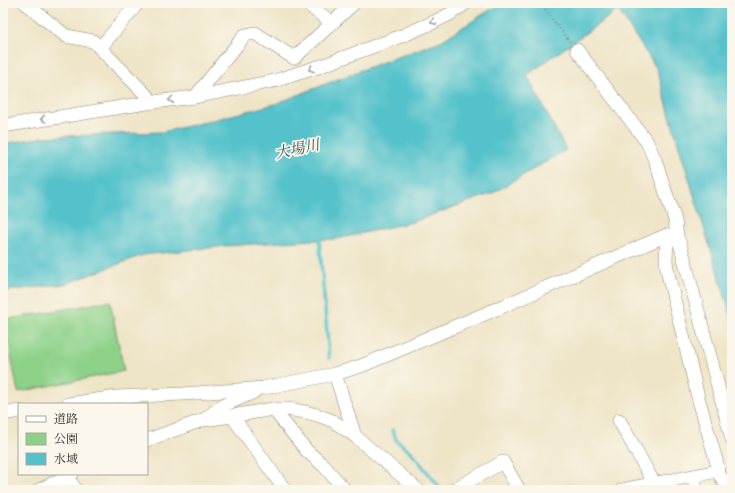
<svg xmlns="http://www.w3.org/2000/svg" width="735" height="493" font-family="'IM FELL Great Primer','Noto Serif JP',serif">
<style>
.green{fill:#8dd189;stroke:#5c7e5a}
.water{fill:#55c2cb;stroke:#40767b}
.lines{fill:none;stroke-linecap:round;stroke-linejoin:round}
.stream{stroke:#55c2cb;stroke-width:3.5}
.minor-casing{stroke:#8c8878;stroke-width:14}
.path{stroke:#8c8878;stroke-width:2;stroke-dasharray:1 3;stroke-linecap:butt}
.minor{stroke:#fff;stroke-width:13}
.oneway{stroke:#a0a0a0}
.labels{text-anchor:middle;stroke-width:3.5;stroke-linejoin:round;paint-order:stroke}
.water-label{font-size:15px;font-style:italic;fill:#38585b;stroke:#fbf7ec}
</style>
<rect width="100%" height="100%" fill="#fbf7ec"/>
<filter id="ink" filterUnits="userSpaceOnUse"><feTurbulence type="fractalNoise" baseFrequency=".025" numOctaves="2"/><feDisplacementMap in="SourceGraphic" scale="8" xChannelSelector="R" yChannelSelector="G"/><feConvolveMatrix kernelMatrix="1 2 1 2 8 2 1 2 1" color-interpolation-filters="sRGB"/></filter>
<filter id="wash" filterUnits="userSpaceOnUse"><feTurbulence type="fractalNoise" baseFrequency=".012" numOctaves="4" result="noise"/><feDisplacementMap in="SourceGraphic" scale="16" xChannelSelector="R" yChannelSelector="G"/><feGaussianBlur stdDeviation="0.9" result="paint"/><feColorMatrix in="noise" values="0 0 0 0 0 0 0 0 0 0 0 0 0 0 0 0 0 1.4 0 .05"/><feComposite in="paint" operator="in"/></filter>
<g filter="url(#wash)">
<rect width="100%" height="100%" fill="#eee4c6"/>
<!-- green -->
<path class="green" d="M 110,301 L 124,371 L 18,392 L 4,320 Z"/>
<!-- water -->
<path class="water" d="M 501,3 L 732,3 L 732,319 L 674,130 L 657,69 L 618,10 L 527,75 L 566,150 L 493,193 L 412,222 L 337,239 L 296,241 L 226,246 L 143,255 L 65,284 L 14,290 L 3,292 L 3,144 L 44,137 L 162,132 L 197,124 L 275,104 L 364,69 L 441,41 Z"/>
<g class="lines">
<!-- stream -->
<g class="stream">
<path d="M 319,236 L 329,358"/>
<path d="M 392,430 L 397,441 L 411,452 L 442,490"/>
</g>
</g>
</g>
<g filter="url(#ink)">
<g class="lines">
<defs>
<g id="minor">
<path d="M 25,3 L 66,36 L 93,41 L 100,48"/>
<path d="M 138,3 L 100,48 L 153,102"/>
<path d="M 306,3 L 332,23"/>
<path d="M 577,50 L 647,142 L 655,160 L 675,220 L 677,237"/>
<path d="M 195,97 L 245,35 L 255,33 L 294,58 L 354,3"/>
<path d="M 3,126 L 153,102 L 195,97 L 274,81 L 321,66 L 404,35 L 434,22 L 450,14 L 466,3"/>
<path d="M 667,235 L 666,261 L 668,274 L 698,397 L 718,467 L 717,471"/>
<path d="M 335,374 L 355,436"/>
<path d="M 68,404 L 117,397 L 183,394 L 263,388 L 335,374 L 361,366 L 487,313 L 667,235 L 673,236 L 677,237 L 681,247 L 732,439"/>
<path d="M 273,409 L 307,451 L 324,466 L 345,490"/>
<path d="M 3,414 L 19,411"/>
<path d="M 232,416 L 285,490"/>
<path d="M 205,419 L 222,406 L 254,392"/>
<path d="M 619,420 L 654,483"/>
<path d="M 147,440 L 203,420 L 232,416 L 273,409 L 287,409 L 305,412 L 317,415 L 333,421 L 355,436 L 418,490"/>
<path d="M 695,476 L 695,490"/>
<path d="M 67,477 L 76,490"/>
<path d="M 39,490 L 72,474"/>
<path d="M 453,490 L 503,462 L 519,490"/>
<path d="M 622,490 C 654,483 686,478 717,471 L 723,480 L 732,490"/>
</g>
</defs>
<!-- minor casing -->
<use href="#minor" class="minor-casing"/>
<!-- path -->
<path class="path" d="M 540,3 L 570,42"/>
<!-- minor -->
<use href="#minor" class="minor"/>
</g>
<!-- one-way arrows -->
<defs><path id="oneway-chevron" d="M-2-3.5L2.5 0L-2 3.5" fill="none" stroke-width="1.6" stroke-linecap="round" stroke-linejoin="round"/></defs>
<g class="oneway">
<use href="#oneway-chevron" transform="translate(433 22) rotate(155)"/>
<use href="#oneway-chevron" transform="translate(311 69) rotate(161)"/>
<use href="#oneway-chevron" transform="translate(171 100) rotate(173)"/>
<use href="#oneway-chevron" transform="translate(43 119) rotate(171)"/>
</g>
</g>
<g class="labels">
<!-- water labels -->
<g class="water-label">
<text transform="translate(297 149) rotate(-12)" y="5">大場川</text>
</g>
</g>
<!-- margin -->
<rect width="735" height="493" fill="none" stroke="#fbf7ec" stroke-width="16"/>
<!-- legend -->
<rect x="18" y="403" width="130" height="72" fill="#fbf7ec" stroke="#a8a59f"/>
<rect x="26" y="416" width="20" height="6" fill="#ffffff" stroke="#a8a59f"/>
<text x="54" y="423" font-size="12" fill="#2b2b2b">道路</text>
<rect x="26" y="433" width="20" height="12" fill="#8dd189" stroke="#a8a59f"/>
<text x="54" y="443" font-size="12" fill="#2b2b2b">公園</text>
<rect x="26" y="453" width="20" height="12" fill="#55c2cb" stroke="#a8a59f"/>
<text x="54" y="463" font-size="12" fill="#2b2b2b">水域</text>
</svg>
